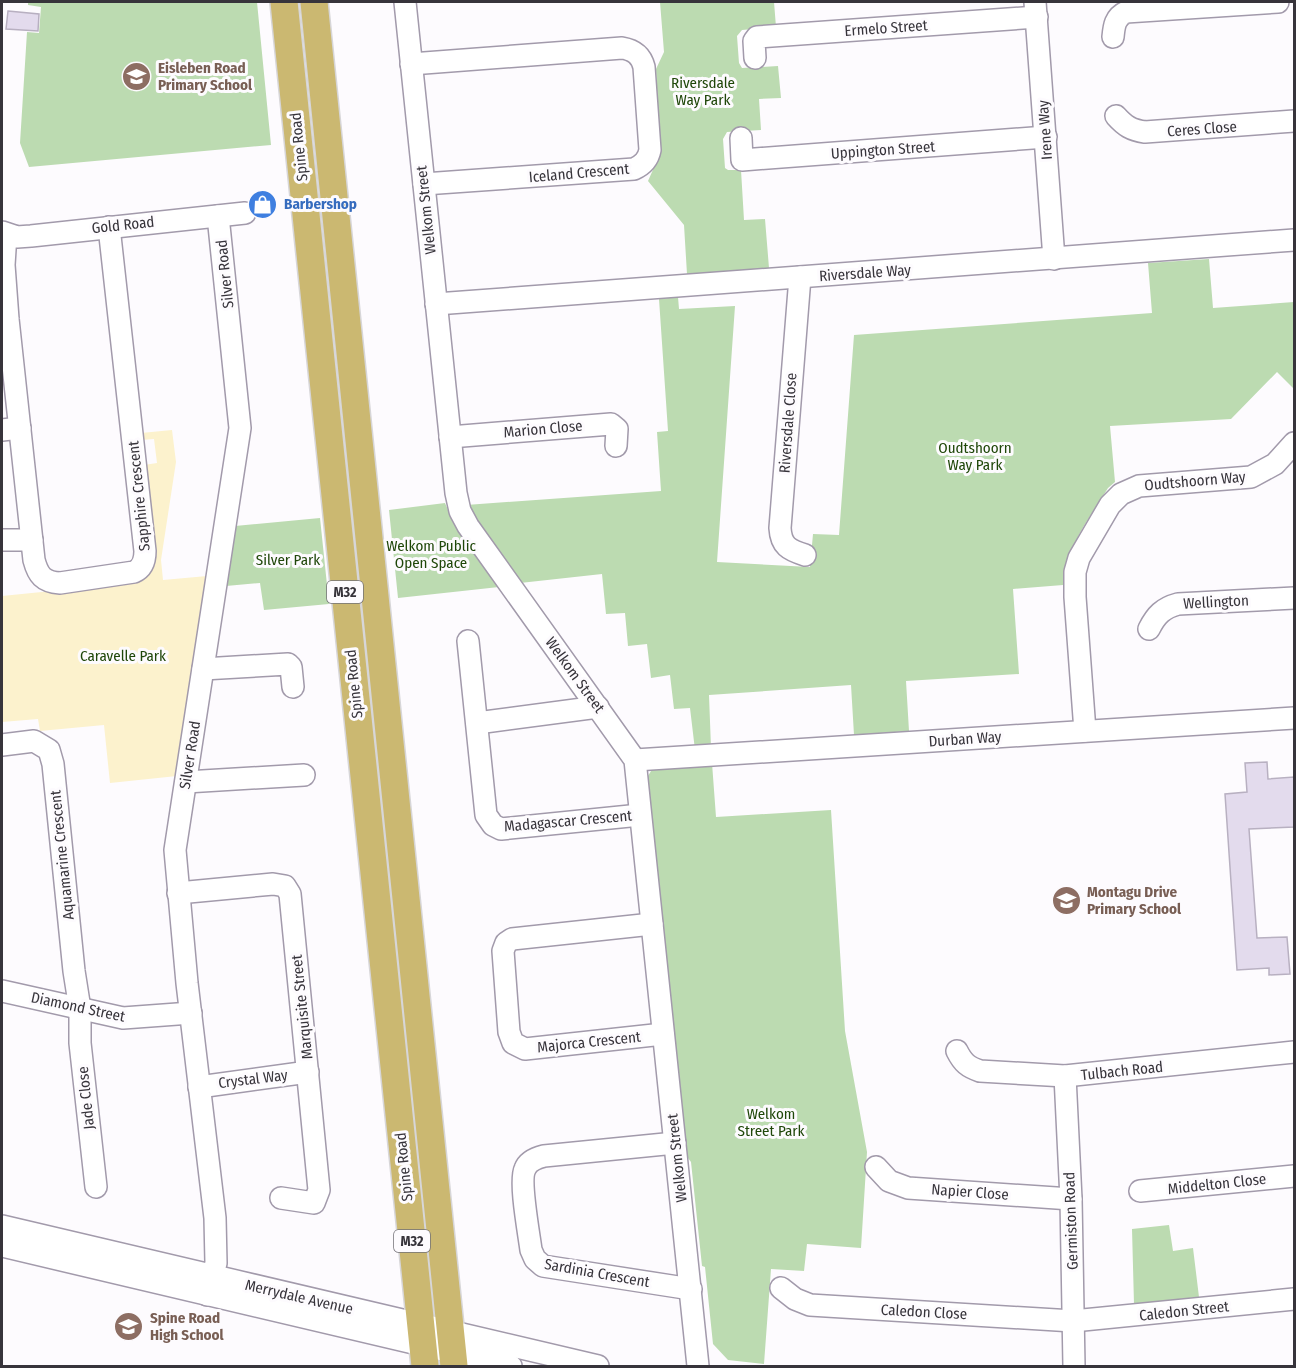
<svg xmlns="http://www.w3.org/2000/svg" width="1296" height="1368" font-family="'Fira Sans Condensed',sans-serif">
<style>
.green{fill:#bcdbb1}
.sand{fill:#fcf2cd}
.building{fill:#e3dbed;stroke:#b8b0c1;stroke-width:1.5}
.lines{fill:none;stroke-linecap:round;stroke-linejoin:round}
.minor-casing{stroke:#a29aab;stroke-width:24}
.major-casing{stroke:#d7d6d8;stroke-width:30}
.minor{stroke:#fff;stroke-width:21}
.major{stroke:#cbb871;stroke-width:27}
.labels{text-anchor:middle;stroke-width:6;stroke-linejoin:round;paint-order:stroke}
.shield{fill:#fdfbfe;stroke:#727076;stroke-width:1.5}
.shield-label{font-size:14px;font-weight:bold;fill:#37343b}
.street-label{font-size:15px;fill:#37343b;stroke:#fdfbfe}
.education-label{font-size:15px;font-weight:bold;fill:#785e54;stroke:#fdfbfe;text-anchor:start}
.park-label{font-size:15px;fill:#1f4709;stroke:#fdfbfe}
.shop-label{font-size:15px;font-weight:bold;fill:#366cbe;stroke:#fdfbfe;text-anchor:start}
</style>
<rect width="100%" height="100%" fill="#fdfbfe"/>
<!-- green -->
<g class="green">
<path d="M 28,2 L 257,2 L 271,145 L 29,167 L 20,143 L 27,32 L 39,33 L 41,7 L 28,5 Z"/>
<path d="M 660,2 L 774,2 L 776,27 L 742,30 L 737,36 L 739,63 L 742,68 L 778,66 L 781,98 L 759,99 L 761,130 L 727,132 L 723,139 L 725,168 L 728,170 L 741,170 L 744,220 L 765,219 L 769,268 L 687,274 L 684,225 L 648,181 L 660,154 L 656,69 L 664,52 Z"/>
<path d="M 1209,259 L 1213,308 L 1294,302 L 1294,389 L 1277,372 L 1231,419 L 1110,426 L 1115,482 L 1108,488 C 1087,522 1068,544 1063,585 L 1013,589 L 1019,674 L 906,681 L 909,731 L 854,735 L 851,685 L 709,695 L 711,748 L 695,750 L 690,708 L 674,709 L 670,675 L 651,678 L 647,644 L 628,646 L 625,613 L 606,614 L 602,574 L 520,583 L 466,505 L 661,491 L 657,432 L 668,431 L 659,299 L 678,297 L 679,309 L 735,306 L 717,562 L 810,567 L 813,534 L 839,535 L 854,335 L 1152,313 L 1148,263 Z"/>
<path d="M 445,503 L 451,517 L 499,587 L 398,598 L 389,510 Z"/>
<path d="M 320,518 L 329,604 L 264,610 L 260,583 L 226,586 L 235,526 Z"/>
<path d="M 712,763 L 716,817 L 831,810 L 845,1031 L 867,1152 L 861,1248 L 807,1244 L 804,1271 L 771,1269 L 764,1364 L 728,1360 L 713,1344 L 705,1267 L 702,1266 L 691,1162 L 685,1154 L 646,779 L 653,768 Z"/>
<path d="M 1169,1225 L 1173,1251 L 1193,1248 L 1199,1297 L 1134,1304 L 1132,1229 Z"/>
</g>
<!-- sand -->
<path class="sand" d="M 172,430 L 176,462 L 161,560 L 163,580 L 207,576 L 177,776 L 110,783 L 104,725 L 40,731 L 38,719 L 2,722 L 2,596 L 131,583 L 137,580 L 144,465 L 157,463 L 154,439 L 141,440 L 141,433 Z"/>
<!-- building -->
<g class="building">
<path d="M 8,11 L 39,14 L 38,31 L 6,29 Z"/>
<path d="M 1267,762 L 1268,779 L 1294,777 L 1294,827 L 1249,829 L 1257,938 L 1287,937 L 1290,974 L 1269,975 L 1269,968 L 1237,970 L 1225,794 L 1247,792 L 1245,763 Z"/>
</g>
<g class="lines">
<defs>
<g id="minor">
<path d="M 405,2 L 456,493 L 460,511 L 468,526 L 635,760 L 698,1366"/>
<path d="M 1035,2 L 1054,259"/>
<path d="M 1113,37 C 1114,26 1115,17 1126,12 L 1278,2"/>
<path d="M 755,58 L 754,41 L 757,37 L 1037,17"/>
<path d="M 411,64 L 622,48 C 634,50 641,55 644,67 L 650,150 C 648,160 643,165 634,169 L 424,184"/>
<path d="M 1116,116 C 1125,126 1131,130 1145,132 L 1294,121"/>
<path d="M 741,138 L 742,160 L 1046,137"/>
<path d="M 2,232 L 17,237 L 31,236 L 245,213"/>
<path d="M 6,234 L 4,265 L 8,319 L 34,560 C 38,575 43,582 60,583 L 134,572 C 143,568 145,560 145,551 L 109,227"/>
<path d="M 800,277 L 780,528 C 781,546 789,550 805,555"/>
<path d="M 436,304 L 1294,240"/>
<path d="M 2,430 L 20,428"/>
<path d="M 450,437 L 611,424 L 617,429 L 616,446"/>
<path d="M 2,540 L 32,540"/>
<path d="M 1149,629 C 1156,615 1163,608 1178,604 L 1294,598"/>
<path d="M 468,641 L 486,815 L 493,825 L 501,829 L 640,815"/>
<path d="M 203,669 L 288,664 L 291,667 L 293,687"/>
<path d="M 477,723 L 598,707"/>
<path d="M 1085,731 L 1075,597 L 1075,572 L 1079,558 L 1110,505 L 1121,494 L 1139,486 L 1251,477 L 1275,464 L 1294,443"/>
<path d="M 2,745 L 34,741 L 49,750 L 53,764 L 74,971 L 80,1009 L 80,1043 L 96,1187"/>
<path d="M 635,760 L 1294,718"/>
<path d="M 186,782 L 304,775"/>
<path d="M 178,893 L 273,884 L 285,886 L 290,894 L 319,1190 L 314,1203 L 281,1198"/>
<path d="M 652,924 L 512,939 L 506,943 L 503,951 L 509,1032 L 513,1043 L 525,1049 L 663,1034"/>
<path d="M 2,991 L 123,1018 L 191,1013"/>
<path d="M 957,1051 C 963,1063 968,1067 980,1071 L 1065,1076 L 1294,1052"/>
<path d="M 1065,1076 L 1071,1199 L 1074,1366"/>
<path d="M 199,1087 L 308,1072"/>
<path d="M 675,1143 L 544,1156 C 536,1158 528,1161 525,1169 C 519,1181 529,1234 531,1250 L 535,1259 L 543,1266 L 691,1289"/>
<path d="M 876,1167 L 889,1181 L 908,1188 L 1071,1199"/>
<path d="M 1140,1191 L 1294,1176"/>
<path d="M 2,1226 L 598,1366"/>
<path d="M 2,1246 L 511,1366"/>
<path d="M 781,1288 L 795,1299 L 810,1305 L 1073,1321 L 1294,1299"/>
<path d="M 207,1295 L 216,1263 L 215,1218 L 187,983 L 175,850 L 240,428 L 218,216"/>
</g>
<g id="major">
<path d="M 284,2 L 425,1366"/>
<path d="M 314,2 L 454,1366"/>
</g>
</defs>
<!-- minor casing -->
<use href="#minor" class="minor-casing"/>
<!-- major casing -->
<use href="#major" class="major-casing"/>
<!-- minor -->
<use href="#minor" class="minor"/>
<!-- major -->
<use href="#major" class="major"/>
</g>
<!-- icons -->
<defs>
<symbol id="school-disc" viewBox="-11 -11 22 22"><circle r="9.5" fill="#8d6e63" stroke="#fdfbfe"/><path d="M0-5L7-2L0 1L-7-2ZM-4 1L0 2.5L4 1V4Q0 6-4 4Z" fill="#fff"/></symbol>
<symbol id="shop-disc" viewBox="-11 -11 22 22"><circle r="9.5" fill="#3f7fe0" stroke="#fdfbfe"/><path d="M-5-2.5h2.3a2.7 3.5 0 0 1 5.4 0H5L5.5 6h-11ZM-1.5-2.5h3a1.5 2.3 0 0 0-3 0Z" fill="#fff"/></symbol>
</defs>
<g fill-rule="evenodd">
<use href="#school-disc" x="120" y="60" width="33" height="33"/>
<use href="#shop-disc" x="246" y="188" width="33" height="33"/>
<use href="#school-disc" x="1050" y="884" width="33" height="33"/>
<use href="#school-disc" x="112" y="1310" width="33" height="33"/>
</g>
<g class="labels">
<!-- shield labels -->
<g class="shield">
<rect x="327" y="581" width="36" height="22" rx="4.5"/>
<rect x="394" y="1230" width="36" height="22" rx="4.5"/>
</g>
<g class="shield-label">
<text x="345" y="597">M32</text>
<text x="412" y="1246">M32</text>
</g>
<!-- street labels -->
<g class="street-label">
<text transform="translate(886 28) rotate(-4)" y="5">Ermelo Street</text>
<text transform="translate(1202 129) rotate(-4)" y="5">Ceres Close</text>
<text transform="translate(1045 130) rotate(-94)" y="5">Irene Way</text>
<text transform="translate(299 147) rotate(-96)" y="5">Spine Road</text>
<text transform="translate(883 150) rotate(-4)" y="5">Uppington Street</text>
<text transform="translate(579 173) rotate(-5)" y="5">Iceland Crescent</text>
<text transform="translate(426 210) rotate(-96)" y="5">Welkom Street</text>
<text transform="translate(123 225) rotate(-6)" y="5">Gold Road</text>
<text transform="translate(865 273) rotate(-4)" y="5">Riversdale Way</text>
<text transform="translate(225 274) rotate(-96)" y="5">Silver Road</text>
<text transform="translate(788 423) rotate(-86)" y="5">Riversdale Close</text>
<text transform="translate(543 429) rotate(-5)" y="5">Marion Close</text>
<text transform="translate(1195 481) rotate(-5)" y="5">Oudtshoorn Way</text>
<text transform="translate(139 496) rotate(-96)" y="5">Sapphire Crescent</text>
<text transform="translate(1216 602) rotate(-3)" y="5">Wellington</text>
<text transform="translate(575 675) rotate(54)" y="5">Welkom Street</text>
<text transform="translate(354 684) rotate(-96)" y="5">Spine Road</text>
<text transform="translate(965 739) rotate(-4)" y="5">Durban Way</text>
<text transform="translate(190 755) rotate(-81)" y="5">Silver Road</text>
<text transform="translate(568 821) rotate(-5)" y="5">Madagascar Crescent</text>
<text transform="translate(62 855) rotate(-96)" y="5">Aquamarine Crescent</text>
<text transform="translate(78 1007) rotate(12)" y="5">Diamond Street</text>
<text transform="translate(302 1007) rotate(-96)" y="5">Marquisite Street</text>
<text transform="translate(589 1042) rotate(-6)" y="5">Majorca Crescent</text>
<text transform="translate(1122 1071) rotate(-6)" y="5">Tulbach Road</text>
<text transform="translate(253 1079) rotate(-7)" y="5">Crystal Way</text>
<text transform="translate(86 1098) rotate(-96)" y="5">Jade Close</text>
<text transform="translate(677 1158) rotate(-96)" y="5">Welkom Street</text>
<text transform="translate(404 1167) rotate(-96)" y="5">Spine Road</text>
<text transform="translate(1217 1184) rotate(-6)" y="5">Middelton Close</text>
<text transform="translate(970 1192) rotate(4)" y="5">Napier Close</text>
<text transform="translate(1071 1221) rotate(-92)" y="5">Germiston Road</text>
<text transform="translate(597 1273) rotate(10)" y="5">Sardinia Crescent</text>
<text transform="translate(299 1297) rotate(13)" y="5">Merrydale Avenue</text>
<text transform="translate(1184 1311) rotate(-6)" y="5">Caledon Street</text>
<text transform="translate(924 1312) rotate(3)" y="5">Caledon Close</text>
</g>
<!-- education labels -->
<g class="education-label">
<text x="158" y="73">Eisleben Road<tspan x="158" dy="17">Primary School</tspan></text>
<text x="1087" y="897">Montagu Drive<tspan x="1087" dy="17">Primary School</tspan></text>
<text x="150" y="1323">Spine Road<tspan x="150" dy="17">High School</tspan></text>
</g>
<!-- park labels -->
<g class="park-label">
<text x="703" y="88">Riversdale<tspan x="703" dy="17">Way Park</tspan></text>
<text x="975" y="453">Oudtshoorn<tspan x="975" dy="17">Way Park</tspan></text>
<text x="431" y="551">Welkom Public<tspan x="431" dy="17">Open Space</tspan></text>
<text x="288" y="565">Silver Park</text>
<text x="123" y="661">Caravelle Park</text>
<text x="771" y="1119">Welkom<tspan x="771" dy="17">Street Park</tspan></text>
</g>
<!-- shop labels -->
<g class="shop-label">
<text x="284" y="209">Barbershop</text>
</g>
</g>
<!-- border -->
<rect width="1296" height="1368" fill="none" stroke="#37343b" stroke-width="6"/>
</svg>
